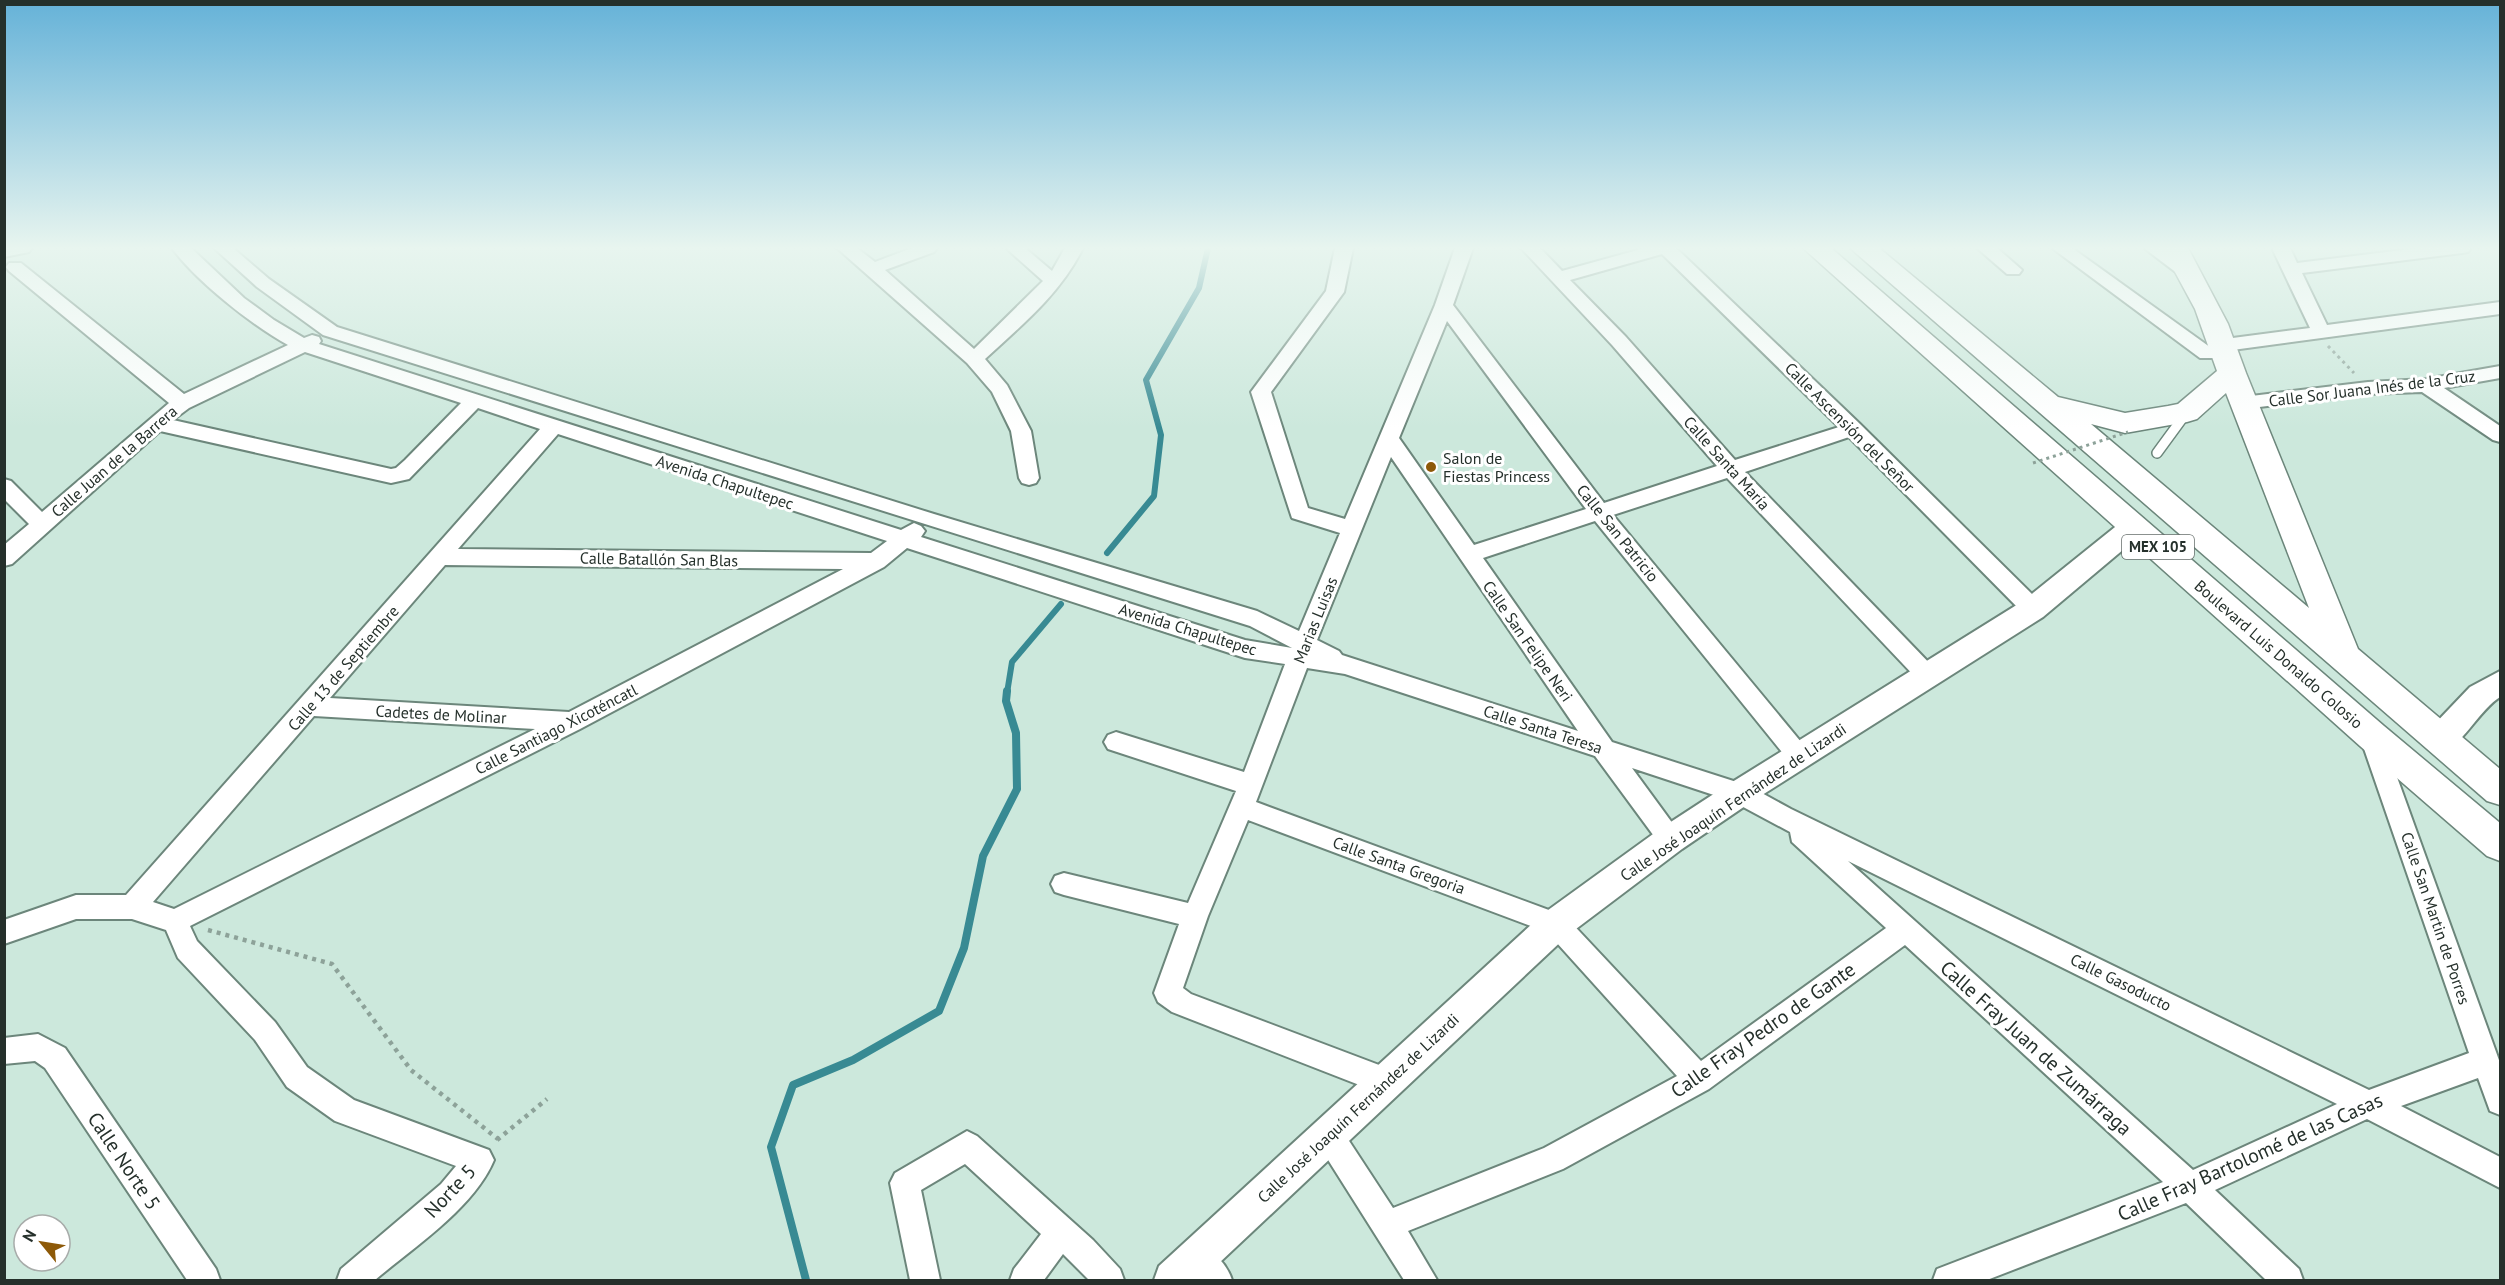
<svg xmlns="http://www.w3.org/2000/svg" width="2505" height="1285" font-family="'PT Sans',sans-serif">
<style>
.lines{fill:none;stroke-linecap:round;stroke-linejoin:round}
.stream-far1{stroke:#388a93;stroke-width:6}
.stream{stroke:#388a93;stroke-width:8}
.service-casing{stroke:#6c867b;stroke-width:12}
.minor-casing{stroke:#6c867b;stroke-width:4}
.tertiary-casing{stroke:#6c867b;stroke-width:4}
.primary-casing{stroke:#6c867b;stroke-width:3}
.path-far1{stroke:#8da299;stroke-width:3;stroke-dasharray:3 4;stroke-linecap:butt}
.path{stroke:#8da299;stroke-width:4.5;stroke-dasharray:4 5;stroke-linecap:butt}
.service{stroke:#fff;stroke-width:9}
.minor{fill:#fff;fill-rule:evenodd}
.tertiary{fill:#fff;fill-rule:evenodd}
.primary{fill:#fff;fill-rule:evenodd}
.path-bridge{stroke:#8da299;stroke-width:3;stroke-dasharray:3 4;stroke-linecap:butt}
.poi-dot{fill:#8d5908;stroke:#fff;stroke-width:2}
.labels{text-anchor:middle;stroke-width:6;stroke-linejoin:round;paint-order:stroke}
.shield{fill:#fff;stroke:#666e6b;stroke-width:1.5}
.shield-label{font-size:15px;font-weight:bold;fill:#25302b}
.street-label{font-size:16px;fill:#25302b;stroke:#fff}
.poi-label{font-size:16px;fill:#25302b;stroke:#fff;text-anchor:start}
.near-street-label{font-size:20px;fill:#25302b;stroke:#fff}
</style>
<rect width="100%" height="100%" fill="#cce8dc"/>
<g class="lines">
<!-- stream-far1 -->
<g class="stream-far1">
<path d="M 1107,553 L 1154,496 L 1161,435 L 1146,380 L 1199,288 L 1208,248"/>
<path d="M 1007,693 L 1012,662 L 1061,604"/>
</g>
<!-- stream -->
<path class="stream" d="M 806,1280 L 771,1147 L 793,1085 L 853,1060 L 939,1011 L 964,948 L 983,856 L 1017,789 L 1016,733 L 1006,701 L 1007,691"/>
<defs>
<path id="service" d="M 2157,453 L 2187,412"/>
<g id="minor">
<path d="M 4,248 L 32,248 L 29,252 L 4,257 Z"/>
<path d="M 172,248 L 191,248 L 244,298 L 274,320 L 304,338 L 312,335 L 319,337 L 321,341 L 319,344 L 901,530 L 914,523 L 921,526 L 925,531 L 921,537 L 1245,640 L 1292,648 L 1250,626 L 323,335 L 257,287 L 214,248 L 233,248 L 269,279 L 337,327 L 934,514 L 1257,611 L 1299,631 L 1340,533 L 1292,518 L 1251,392 L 1326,291 L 1335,248 L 1353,248 L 1344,292 L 1271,392 L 1308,508 L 1345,519 L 1435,305 L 1455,248 L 1473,248 L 1453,305 L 1604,503 L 1717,466 L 1612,345 L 1521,248 L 1540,248 L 1562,271 L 1645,248 L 1676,248 L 1860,424 L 2041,603 L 2044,609 L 2041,615 L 2033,617 L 2025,615 L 1849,437 L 1745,472 L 1936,670 L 1939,676 L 1936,682 L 1928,685 L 1920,682 L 1727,478 L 1613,515 L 1806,748 L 1810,755 L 1806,762 L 1798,765 L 1790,762 L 1595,521 L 1483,558 L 1612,742 L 1749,786 L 1791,809 L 2369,1090 L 2469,1053 L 2360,737 L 2364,730 L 2372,727 L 2380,730 L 2500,1063 L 2500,1115 L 2490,1111 L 2478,1078 L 2401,1106 L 2500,1157 L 2500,1188 L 2367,1119 L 2215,1190 L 2299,1269 L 2303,1280 L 2266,1280 L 2186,1203 L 1987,1280 L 1933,1280 L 1937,1269 L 2163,1182 L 1905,945 L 1709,1089 L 1563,1169 L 1408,1231 L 1437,1280 L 1404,1280 L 1318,1144 L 1314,1134 L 1318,1124 L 1328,1120 L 1338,1124 L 1393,1208 L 1544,1148 L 1677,1076 L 1547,932 L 1248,820 L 1208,916 L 1183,988 L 1191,994 L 1395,1071 L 1399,1081 L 1395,1091 L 1385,1095 L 1172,1012 L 1158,1002 L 1154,993 L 1179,924 L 1064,895 L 1055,892 L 1051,884 L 1055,876 L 1064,873 L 1188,903 L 1236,791 L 1108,749 L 1104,742 L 1108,735 L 1116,732 L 1244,772 L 1285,664 L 1245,658 L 907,548 L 884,567 L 580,729 L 190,926 L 197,941 L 275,1022 L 307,1067 L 354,1100 L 489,1150 L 494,1160 C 474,1208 414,1247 375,1280 L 337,1280 L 341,1269 L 441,1184 L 456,1166 L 335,1121 L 287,1087 L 255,1040 L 178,958 L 166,930 L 132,919 L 76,919 L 4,944 L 4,920 L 76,895 L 126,895 L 540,429 L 478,408 L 409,479 L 391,483 L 160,431 L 12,564 L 4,566 L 4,545 L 29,524 L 4,499 L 4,479 L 11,481 L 42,512 L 169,403 L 9,271 L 6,267 L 9,263 L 21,263 L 184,394 L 288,345 C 252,325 197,282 172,248 ZM 1662,254 L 1839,427 L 1735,460 L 1626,337 L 1570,280 ZM 1447,321 L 1586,509 L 1474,545 L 1399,438 ZM 305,352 L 461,403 L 405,460 L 396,468 L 391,469 L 173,420 L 189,408 ZM 558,434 L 887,541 L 871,553 L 458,549 ZM 1391,457 L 1578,731 L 1342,655 L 1339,651 L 1317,640 ZM 445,565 L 843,569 L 569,712 L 330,698 ZM 1307,668 L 1345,674 L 1595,756 L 1662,847 L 1671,850 L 1680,847 L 1684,839 L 1632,768 L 1732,801 L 1790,832 L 1792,842 L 1886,928 L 1701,1061 L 1565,916 L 1256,802 ZM 314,716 L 535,729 L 174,909 L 153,902 ZM 1848,861 L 2337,1104 L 2193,1170 Z"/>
<path d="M 837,248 L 857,248 L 875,262 L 912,248 L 937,248 L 934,252 L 885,270 L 974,349 L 1043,281 L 1006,248 L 1025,248 L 1052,271 L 1065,248 L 1083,248 C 1061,293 1021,326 985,359 L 1007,385 L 1031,431 L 1039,478 L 1036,483 L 1029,485 L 1022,483 L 1019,478 L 1011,431 L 992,392 L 967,363 Z"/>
<path d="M 1977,248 L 1997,248 L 2022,270 L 2019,274 L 2007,274 Z"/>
<path d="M 2052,248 L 2072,248 L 2214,350 L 2216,354 L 2214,358 L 2200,358 Z"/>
<path d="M 2144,248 L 2164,248 L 2201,276 L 2198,280 L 2186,280 Z"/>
<path d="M 2272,248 L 2290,248 L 2297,263 L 2419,248 L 2471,248 L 2468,252 L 2462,253 L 2302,273 L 2327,325 L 2500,302 L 2500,314 L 2225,351 L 2218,349 L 2216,345 L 2218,341 L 2225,339 L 2310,328 Z"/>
<path d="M 2500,366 L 2500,378 L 2444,388 L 2500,426 L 2500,442 L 2493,440 L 2422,392 L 2368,394 L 2243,409 L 2236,408 L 2233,403 L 2236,398 L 2243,397 L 2368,382 L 2426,379 Z"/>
<path d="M 38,1034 L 65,1048 L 216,1269 L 220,1280 L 187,1280 L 45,1068 L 35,1061 L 4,1064 L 4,1038 Z"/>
<path d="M 967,1131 L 977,1136 L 1093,1240 L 1120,1269 L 1124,1280 L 1089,1280 L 1063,1254 L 1044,1280 L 1010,1280 L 1014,1269 L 1041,1234 L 965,1164 L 921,1190 L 940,1280 L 910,1280 L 890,1183 L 895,1173 Z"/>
<path d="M 1197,1244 C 1213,1250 1227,1264 1232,1280 L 1196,1280 L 1186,1270 L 1182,1259 L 1186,1248 Z"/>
</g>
<g id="tertiary">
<path d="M 2134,516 L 2143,519 L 2147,526 L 2143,533 L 2043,617 L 1751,802 L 1682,849 L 1568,935 L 1201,1280 L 1154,1280 L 1159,1266 L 1544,913 L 1660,829 L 1729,784 L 2023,601 L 2125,519 Z"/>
<path d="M 2500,671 L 2500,697 C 2481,709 2464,741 2448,749 C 2441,752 2437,750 2429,748 L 2425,739 L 2429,730 L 2470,687 Z"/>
</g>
<g id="primary">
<path d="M 1803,248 L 1831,248 L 2384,726 L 2500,823 L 2500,861 L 2487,856 L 2360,746 Z"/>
<path d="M 1850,248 L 1879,248 L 2058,397 L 2125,413 L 2168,406 L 2178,404 L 2217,371 L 2195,309 L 2162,248 L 2188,248 L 2228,324 L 2246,373 L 2358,649 L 2500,769 L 2500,805 L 2487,801 ZM 2226,393 L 2309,608 L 2091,424 L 2125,433 L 2187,422 L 2197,419 Z"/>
</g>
</defs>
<!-- service casing -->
<use href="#service" class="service-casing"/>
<!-- minor casing -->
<use href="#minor" class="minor-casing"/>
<!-- tertiary casing -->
<use href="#tertiary" class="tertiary-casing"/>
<!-- primary casing -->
<use href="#primary" class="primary-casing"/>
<!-- path-far1 -->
<path class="path-far1" d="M 2328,346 L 2354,373"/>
<!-- path -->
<g class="path">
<path d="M 208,930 L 332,964 L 411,1070 L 498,1139"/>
<path d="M 497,1140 L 547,1099"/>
</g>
<!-- service -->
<use href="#service" class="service"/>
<!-- minor -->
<use href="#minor" class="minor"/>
<!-- tertiary -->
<use href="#tertiary" class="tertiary"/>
<!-- primary -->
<use href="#primary" class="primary"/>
<!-- path-bridge -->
<path class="path-bridge" d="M 2033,463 L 2128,432"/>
</g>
<!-- sky -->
<linearGradient id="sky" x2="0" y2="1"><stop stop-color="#65b2d8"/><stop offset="0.58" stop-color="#e8f5ef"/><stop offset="1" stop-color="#e8f5ef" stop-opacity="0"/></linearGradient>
<rect width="2505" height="428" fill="url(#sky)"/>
<!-- markers -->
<circle class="poi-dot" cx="1431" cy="467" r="6"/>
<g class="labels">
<!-- shield labels -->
<rect class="shield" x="2122" y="535" width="72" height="24" rx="4.5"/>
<g class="shield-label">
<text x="2158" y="552">MEX 105</text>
</g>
<!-- street labels -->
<g class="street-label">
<text transform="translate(2372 388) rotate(-7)" y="6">Calle Sor Juana Inés de la Cruz</text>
<text transform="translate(1850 427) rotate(45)" y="6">Calle Ascensión del Señor</text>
<text transform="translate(114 461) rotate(-41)" y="6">Calle Juan de la Barrera</text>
<text transform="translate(1727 463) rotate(48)" y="6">Calle Santa María</text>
<text transform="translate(725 482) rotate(18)" y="6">Avenida Chapultepec</text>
<text transform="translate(1618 533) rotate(51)" y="6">Calle San Patricio</text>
<text transform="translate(659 559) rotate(1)" y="6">Calle Batallón San Blas</text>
<text transform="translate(1315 620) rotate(-68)" y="6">Marias Luisas</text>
<text transform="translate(1188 629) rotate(17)" y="6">Avenida Chapultepec</text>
<text transform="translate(1528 641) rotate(55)" y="6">Calle San Felipe Neri</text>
<text transform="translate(2279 654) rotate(41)" y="6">Boulevard Luis Donaldo Colosio</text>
<text transform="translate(343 668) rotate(-49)" y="6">Calle 13 de Septiembre</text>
<text transform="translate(441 714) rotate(3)" y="6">Cadetes de Molinar</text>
<text transform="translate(556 729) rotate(-27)" y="6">Calle Santiago Xicoténcatl</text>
<text transform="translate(1543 729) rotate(18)" y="6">Calle Santa Teresa</text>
<text transform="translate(1733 802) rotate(-34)" y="6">Calle José Joaquín Fernández de Lizardi</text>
<text transform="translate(1399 865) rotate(20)" y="6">Calle Santa Gregoria</text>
<text transform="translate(2436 918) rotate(71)" y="6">Calle San Martin de Porres</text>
<text transform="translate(2121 982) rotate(26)" y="6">Calle Gasoducto</text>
<text transform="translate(1358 1108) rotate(-43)" y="6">Calle José Joaquín Fernández de Lizardi</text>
</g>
<!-- poi labels -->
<g class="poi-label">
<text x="1443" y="464">Salon de<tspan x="1443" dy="18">Fiestas Princess</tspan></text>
</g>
<!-- near-street labels -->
<g class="near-street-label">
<text transform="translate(1763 1030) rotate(-35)" y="7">Calle Fray Pedro de Gante</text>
<text transform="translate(2036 1048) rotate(42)" y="7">Calle Fray Juan de Zumárraga</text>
<text transform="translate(2250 1157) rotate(-24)" y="7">Calle Fray Bartolomé de las Casas</text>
<text transform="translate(124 1161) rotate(56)" y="7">Calle Norte 5</text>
<text transform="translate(450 1191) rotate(-47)" y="7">Norte 5</text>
</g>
</g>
<!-- border -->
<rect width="2505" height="1285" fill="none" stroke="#25302b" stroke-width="12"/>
<!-- north arrow -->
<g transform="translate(42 1243) rotate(300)"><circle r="28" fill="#ffffff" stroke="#a8acaa" stroke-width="1.5"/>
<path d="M0-4.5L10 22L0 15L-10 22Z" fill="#8d5908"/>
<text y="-9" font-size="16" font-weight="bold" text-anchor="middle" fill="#25302b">N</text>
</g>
</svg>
